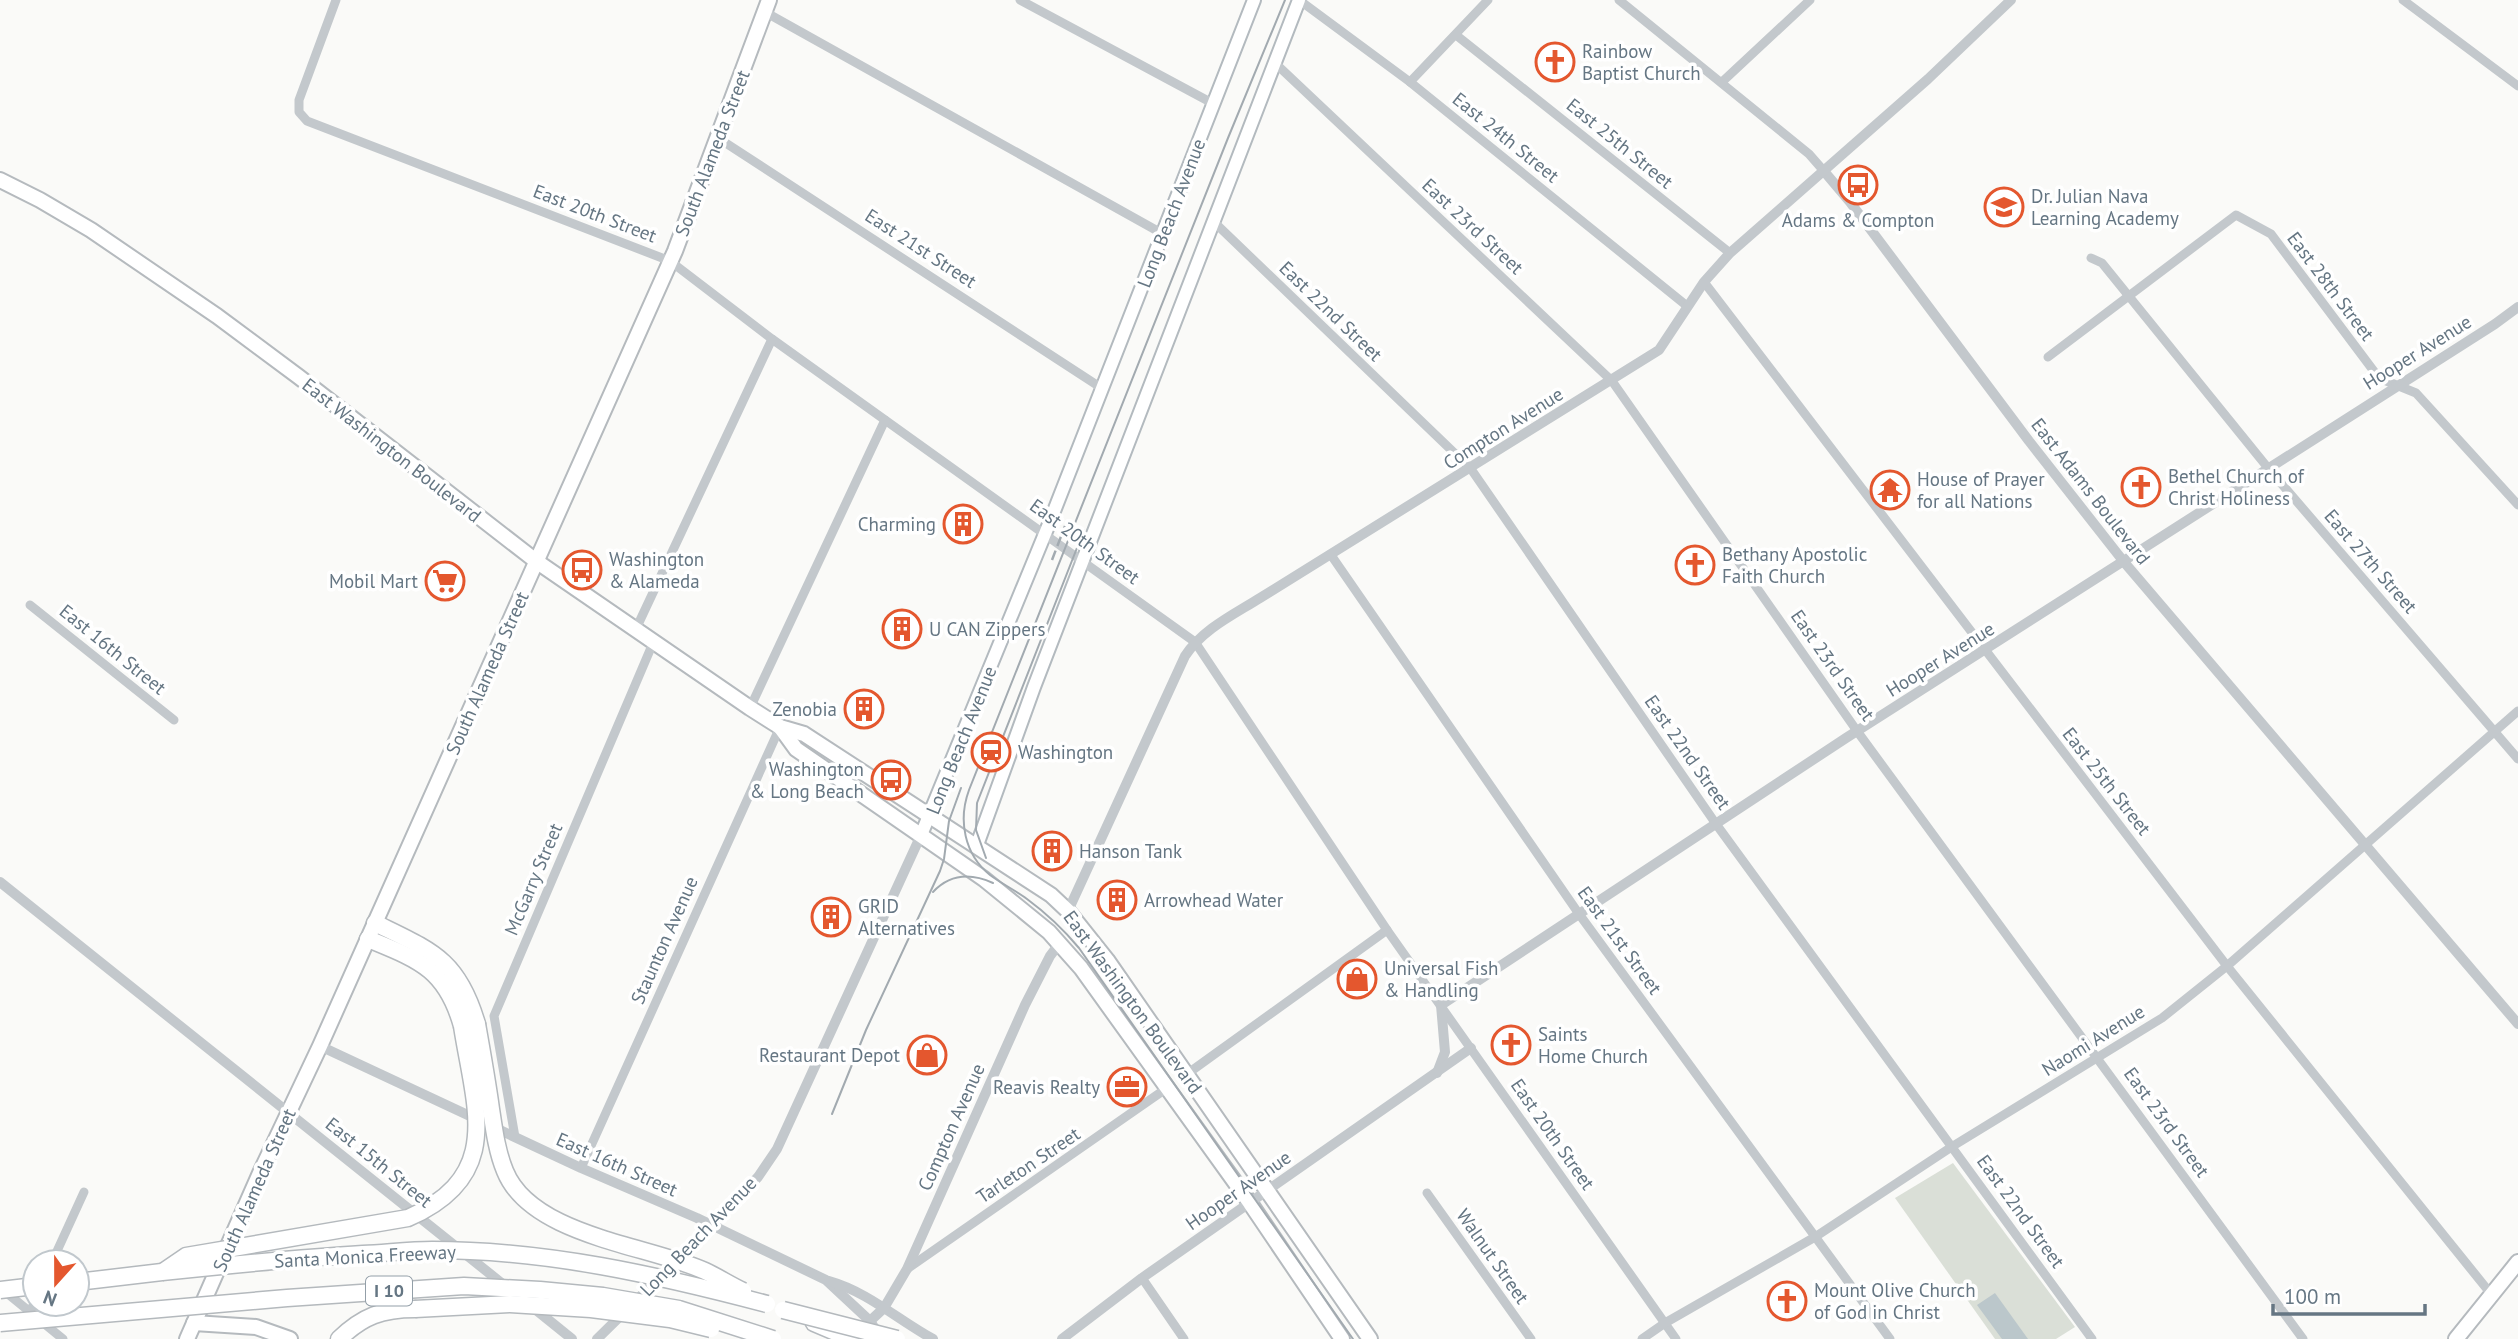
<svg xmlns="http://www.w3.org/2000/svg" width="2518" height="1339" font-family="'PT Sans',sans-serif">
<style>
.green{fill:#dadfd7}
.water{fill:#bbc7cb}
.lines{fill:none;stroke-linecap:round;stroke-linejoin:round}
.secondary-casing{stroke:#b3babf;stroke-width:16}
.primary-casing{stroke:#b5babe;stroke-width:18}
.motorway-casing{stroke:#b4b9bd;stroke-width:19}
.minor{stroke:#c3c8cc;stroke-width:9}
.tertiary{stroke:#c3c8cc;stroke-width:10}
.secondary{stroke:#fff;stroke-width:12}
.primary{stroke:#fff;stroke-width:14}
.motorway{stroke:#fff;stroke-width:16}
.tram{stroke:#a2aab0;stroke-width:2}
.rail{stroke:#a2aab0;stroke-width:2.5;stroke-dasharray:10 5;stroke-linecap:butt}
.motorway-bridge-casing{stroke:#b4b9bd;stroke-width:19;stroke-linecap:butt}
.motorway-bridge{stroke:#fff;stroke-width:16}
.labels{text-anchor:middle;stroke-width:7;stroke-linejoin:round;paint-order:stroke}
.shield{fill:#fff;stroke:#939fa8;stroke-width:2}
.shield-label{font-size:18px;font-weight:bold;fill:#657683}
.poi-label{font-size:19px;fill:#657683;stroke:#fff;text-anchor:start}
.street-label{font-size:19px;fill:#657683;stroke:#fff}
</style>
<rect width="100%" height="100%" fill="#fafaf8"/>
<!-- green -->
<path class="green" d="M 1953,1163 L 2075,1327 L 2056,1339 L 1995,1339 L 1895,1198 Z"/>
<!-- water -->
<path class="water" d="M 1995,1293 L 2028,1339 L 2002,1339 L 1977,1305 Z"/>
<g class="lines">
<defs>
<g id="secondary">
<path d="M 921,835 L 1049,524 L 1254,0"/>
<path d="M 977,845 L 1034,687 L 1299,0"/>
</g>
<g id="primary">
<path d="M 0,180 L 40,200 L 91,230 L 217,316 L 299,377 L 536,561 L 750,708 L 780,727 L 804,734 L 1051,895 L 1068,911 L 1107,960 L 1370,1339"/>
<path d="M 780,727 L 796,749 L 984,879 L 1049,932 L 1081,968 L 1250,1203 L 1342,1339"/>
<path d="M 194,1323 L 256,1327 L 290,1339"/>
<path d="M 187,1339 L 260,1173 L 320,1046 L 675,251 L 769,0"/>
<path d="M 2456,1339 L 2518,1262"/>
</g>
<g id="motorway">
<path d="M 375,923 C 432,951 458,959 477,1024"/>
<path d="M 368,939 C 419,960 446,969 462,1026"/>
<path d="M 77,1282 L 162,1272"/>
<path d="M 814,1323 L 852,1339"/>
<path d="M 339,1339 C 363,1316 382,1309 415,1309"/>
</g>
</defs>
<!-- secondary casing -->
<use href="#secondary" class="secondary-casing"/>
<!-- primary casing -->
<use href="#primary" class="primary-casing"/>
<!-- motorway casing -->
<use href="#motorway" class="motorway-casing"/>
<!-- minor -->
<g class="minor">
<path d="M 336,0 L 299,100 L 299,112 L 307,121 L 670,261 L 772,339 L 1195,642 L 1387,930 L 1676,1339"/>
<path d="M 1020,0 L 1212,103"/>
<path d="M 1299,0 L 1410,82 L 1687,306"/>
<path d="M 1619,0 L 1809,154 L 1823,170"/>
<path d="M 2403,0 L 2518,86"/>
<path d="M 765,12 L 1163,234"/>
<path d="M 1456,35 L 1730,253"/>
<path d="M 1275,63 L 1612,381 L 1857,731 L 2303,1339"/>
<path d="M 1410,82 L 1488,0"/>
<path d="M 1722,82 L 1810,0"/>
<path d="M 718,138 L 1103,389"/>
<path d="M 1214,222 L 1471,469 L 1716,824 L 2092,1339"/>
<path d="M 2091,258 L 2102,263 L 2268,468 L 2518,759"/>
<path d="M 1704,282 L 2227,966 L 2491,1294"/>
<path d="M 2048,357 L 2236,215 L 2271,234 L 2379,378 L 2416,393 L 2518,505"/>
<path d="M 1331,555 L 1579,914 L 1890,1339"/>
<path d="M 30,605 L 174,720"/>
<path d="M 635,631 L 772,339"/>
<path d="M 750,708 L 885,420"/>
<path d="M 1187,1074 L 1387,930"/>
<path d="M 515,1137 L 494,1016 L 653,643"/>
<path d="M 581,1168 L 780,727"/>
<path d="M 1427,1193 L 1531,1339"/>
<path d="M 52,1262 L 84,1192"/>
<path d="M 907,1269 L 1167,1088"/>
<path d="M 1142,1278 L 1184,1339"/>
<path d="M 2,1289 L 63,1339"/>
<path d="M 30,1312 L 35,1301"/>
<path d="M 1642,1339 L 1665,1323 L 1815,1237 L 1953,1146 L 2162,1018 L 2227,966 L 2518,711"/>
</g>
<!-- tertiary -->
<g class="tertiary">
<path d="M 1823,170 L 1850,202 L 2029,441 L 2124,562 L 2518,1024"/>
<path d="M 0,882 L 509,1289"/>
<path d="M 1068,911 L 1185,656 C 1203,629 1233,615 1260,598 L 1659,350 L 1704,282 L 1730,253 L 1928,79 L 2011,0"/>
<path d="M 320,1046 L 581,1168 L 697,1218 L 826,1280 L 870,1321 L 879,1335"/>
<path d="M 1437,1073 L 1445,1052 L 1441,1005 L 1846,738 L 2495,324 L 2518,307"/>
<path d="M 829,1281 C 868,1292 898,1320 933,1339"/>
<path d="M 530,1305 L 572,1339"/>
<path d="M 870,1321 L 884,1308 L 907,1269 L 1025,1005 L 1050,956 L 1059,944"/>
<path d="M 597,1339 L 712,1226 L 758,1177 L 777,1149 L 921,835"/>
<path d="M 1062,1339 L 1142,1278 L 1471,1048"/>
</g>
<!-- secondary -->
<use href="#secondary" class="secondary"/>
<!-- primary -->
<use href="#primary" class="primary"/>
<!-- motorway -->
<use href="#motorway" class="motorway"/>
<!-- tram -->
<g class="tram">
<path d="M 1285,0 L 1228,138 L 969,790 C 958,820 964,854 990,875 C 1002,884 1015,890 1027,899 C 1046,913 1064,930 1079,948 L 1353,1339"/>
<path d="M 986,858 L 976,830 L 977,803 L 1084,530"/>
<path d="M 933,892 C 950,874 971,873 993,883"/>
<path d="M 832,1114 L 866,1030 L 940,871 L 944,859 L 949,821 L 961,788"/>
</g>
<!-- rail -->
<path class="rail" d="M 1052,560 L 1065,526"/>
<defs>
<g id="motorway-bridge">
<path d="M 477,1024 C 482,1052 487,1080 491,1109 C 494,1129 497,1152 505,1171 C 531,1236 648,1245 705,1271 C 718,1277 730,1285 743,1291"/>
<path d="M 164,1271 L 186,1256 L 408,1218 C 504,1176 475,1109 462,1026"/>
<path d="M 162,1272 C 229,1265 296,1258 363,1254 C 386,1253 409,1250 432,1250 C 547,1250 657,1275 767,1304"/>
<path d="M 0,1290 L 35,1286"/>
<path d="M 415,1309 L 510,1304 L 591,1309 L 670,1319 L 711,1329"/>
<path d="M 783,1310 L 897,1339"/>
<path d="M 0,1323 L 287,1298 L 464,1286 L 540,1290 L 603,1296 L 679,1309 L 773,1339"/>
</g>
</defs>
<!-- motorway-bridge casing -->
<use href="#motorway-bridge" class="motorway-bridge-casing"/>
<!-- motorway-bridge -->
<use href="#motorway-bridge" class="motorway-bridge"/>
</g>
<!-- icons -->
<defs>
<symbol id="church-ring" viewBox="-11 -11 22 22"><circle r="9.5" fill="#fff" stroke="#e4572e" stroke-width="1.5"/><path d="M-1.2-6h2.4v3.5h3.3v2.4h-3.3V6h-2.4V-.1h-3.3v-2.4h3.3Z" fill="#e4572e"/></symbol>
<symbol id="bus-ring" viewBox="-11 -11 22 22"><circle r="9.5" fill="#fff" stroke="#e4572e" stroke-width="1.5"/><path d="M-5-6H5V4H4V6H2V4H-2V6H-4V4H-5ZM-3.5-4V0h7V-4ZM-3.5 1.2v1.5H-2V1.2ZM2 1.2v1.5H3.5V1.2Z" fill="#e4572e"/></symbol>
<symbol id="school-ring" viewBox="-11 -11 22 22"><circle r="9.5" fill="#fff" stroke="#e4572e" stroke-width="1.5"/><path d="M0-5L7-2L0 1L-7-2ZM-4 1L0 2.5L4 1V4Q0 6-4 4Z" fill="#e4572e"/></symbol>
<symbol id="temple-ring" viewBox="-11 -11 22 22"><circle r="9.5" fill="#fff" stroke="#e4572e" stroke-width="1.5"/><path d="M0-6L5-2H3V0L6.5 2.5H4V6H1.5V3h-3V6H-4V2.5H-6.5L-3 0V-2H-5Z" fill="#e4572e"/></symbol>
<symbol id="building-ring" viewBox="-11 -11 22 22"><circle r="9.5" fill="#fff" stroke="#e4572e" stroke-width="1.5"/><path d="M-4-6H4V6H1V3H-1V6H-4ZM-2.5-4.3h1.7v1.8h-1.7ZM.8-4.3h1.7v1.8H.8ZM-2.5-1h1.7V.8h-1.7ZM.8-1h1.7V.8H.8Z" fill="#e4572e"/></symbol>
<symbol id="supermarket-ring" viewBox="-11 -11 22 22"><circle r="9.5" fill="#fff" stroke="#e4572e" stroke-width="1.5"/><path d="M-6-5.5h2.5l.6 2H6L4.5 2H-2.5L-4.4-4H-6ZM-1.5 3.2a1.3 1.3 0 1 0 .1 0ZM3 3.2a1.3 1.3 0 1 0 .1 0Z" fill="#e4572e"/></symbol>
<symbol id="station-ring" viewBox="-11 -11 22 22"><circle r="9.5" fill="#fff" stroke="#e4572e" stroke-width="1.5"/><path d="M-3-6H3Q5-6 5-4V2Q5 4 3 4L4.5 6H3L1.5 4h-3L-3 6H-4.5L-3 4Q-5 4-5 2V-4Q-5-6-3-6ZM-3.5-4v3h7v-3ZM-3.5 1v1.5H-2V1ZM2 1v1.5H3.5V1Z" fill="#e4572e"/></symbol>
<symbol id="shop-ring" viewBox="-11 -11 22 22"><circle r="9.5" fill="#fff" stroke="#e4572e" stroke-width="1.5"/><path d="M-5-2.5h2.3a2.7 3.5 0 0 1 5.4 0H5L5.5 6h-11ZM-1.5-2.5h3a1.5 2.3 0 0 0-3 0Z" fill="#e4572e"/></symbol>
<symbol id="office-ring" viewBox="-11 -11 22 22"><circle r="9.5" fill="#fff" stroke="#e4572e" stroke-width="1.5"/><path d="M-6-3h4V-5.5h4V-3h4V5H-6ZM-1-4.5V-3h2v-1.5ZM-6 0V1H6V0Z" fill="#e4572e"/></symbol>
</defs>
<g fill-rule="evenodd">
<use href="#church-ring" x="1533" y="40" width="44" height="44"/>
<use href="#bus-ring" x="1836" y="163" width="44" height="44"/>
<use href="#school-ring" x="1982" y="185" width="44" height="44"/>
<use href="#church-ring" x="2119" y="465" width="44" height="44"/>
<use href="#temple-ring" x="1868" y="468" width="44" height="44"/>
<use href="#building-ring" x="941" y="502" width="44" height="44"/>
<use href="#church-ring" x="1673" y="543" width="44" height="44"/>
<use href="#bus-ring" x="560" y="548" width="44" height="44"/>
<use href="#supermarket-ring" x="423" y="559" width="44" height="44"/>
<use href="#building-ring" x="880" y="607" width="44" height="44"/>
<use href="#building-ring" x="842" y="687" width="44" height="44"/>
<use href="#station-ring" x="969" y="730" width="44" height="44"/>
<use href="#bus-ring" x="869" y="758" width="44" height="44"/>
<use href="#building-ring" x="1030" y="829" width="44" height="44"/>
<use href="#building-ring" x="1095" y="878" width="44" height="44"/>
<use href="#building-ring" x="809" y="895" width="44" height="44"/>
<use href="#shop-ring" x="1335" y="957" width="44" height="44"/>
<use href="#church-ring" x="1489" y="1023" width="44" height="44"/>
<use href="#shop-ring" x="905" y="1033" width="44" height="44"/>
<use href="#office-ring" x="1105" y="1065" width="44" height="44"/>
<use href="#church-ring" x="1765" y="1279" width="44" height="44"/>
</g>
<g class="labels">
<!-- shield labels -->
<rect class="shield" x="366" y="1276.5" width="46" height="29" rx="5"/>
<g class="shield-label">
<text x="389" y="1297">I 10</text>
</g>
<!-- poi labels -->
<g class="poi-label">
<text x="1582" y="58">Rainbow<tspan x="1582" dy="22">Baptist Church</tspan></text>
<text x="2031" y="203">Dr. Julian Nava<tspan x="2031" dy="22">Learning Academy</tspan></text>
<text x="1858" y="227" text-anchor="middle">Adams &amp; Compton</text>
<text x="2168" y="483">Bethel Church of<tspan x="2168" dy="22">Christ Holiness</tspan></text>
<text x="1917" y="486">House of Prayer<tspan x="1917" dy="22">for all Nations</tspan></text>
<text x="936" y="531" text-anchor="end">Charming</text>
<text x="1722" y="561">Bethany Apostolic<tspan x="1722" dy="22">Faith Church</tspan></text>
<text x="609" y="566">Washington<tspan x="609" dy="22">&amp; Alameda</tspan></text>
<text x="418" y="588" text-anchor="end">Mobil Mart</text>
<text x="929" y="636">U CAN Zippers</text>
<text x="837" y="716" text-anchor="end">Zenobia</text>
<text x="1018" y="759">Washington</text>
<text x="864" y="776" text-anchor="end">Washington<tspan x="864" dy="22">&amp; Long Beach</tspan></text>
<text x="1079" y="858">Hanson Tank</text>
<text x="1144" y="907">Arrowhead Water</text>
<text x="858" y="913">GRID<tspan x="858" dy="22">Alternatives</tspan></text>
<text x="1384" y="975">Universal Fish<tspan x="1384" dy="22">&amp; Handling</tspan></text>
<text x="1538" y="1041">Saints<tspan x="1538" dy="22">Home Church</tspan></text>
<text x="900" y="1062" text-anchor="end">Restaurant Depot</text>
<text x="1100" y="1094" text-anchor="end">Reavis Realty</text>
<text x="1814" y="1297">Mount Olive Church<tspan x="1814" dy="22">of God in Christ</tspan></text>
</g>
<!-- street labels -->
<g class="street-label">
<text transform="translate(1506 137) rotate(39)" y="7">East 24th Street</text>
<text transform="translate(1620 143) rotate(39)" y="7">East 25th Street</text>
<text transform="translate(712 153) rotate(-69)" y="7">South Alameda Street</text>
<text transform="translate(595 213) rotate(21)" y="7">East 20th Street</text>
<text transform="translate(1171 213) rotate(-69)" y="7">Long Beach Avenue</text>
<text transform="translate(1473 226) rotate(43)" y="7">East 23rd Street</text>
<text transform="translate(921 248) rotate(33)" y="7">East 21st Street</text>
<text transform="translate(2331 286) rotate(53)" y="7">East 28th Street</text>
<text transform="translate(1331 311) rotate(44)" y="7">East 22nd Street</text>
<text transform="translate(2417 352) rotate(-32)" y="7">Hooper Avenue</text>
<text transform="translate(1503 428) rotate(-32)" y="7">Compton Avenue</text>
<text transform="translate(392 450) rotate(38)" y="7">East Washington Boulevard</text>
<text transform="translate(2091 491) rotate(52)" y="7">East Adams Boulevard</text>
<text transform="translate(1085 541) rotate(36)" y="7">East 20th Street</text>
<text transform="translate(2371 561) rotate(49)" y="7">East 27th Street</text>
<text transform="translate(113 649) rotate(39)" y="7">East 16th Street</text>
<text transform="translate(1940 659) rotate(-32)" y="7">Hooper Avenue</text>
<text transform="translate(1833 665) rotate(55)" y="7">East 23rd Street</text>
<text transform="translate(487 673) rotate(-66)" y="7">South Alameda Street</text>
<text transform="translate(961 740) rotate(-68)" y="7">Long Beach Avenue</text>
<text transform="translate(1688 752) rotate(55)" y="7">East 22nd Street</text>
<text transform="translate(2107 781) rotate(52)" y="7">East 25th Street</text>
<text transform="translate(533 879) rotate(-67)" y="7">McGarry Street</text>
<text transform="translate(664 940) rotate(-66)" y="7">Staunton Avenue</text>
<text transform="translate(1620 940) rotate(54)" y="7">East 21st Street</text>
<text transform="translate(1133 1002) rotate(54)" y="7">East Washington Boulevard</text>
<text transform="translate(2093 1040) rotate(-32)" y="7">Naomi Avenue</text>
<text transform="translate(2167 1122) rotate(54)" y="7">East 23rd Street</text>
<text transform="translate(951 1127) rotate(-66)" y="7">Compton Avenue</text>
<text transform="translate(1553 1134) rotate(55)" y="7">East 20th Street</text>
<text transform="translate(379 1162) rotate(39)" y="7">East 15th Street</text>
<text transform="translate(617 1164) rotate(24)" y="7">East 16th Street</text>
<text transform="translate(1028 1165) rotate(-34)" y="7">Tarleton Street</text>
<text transform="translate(254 1190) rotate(-66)" y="7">South Alameda Street</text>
<text transform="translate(1238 1190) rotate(-35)" y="7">Hooper Avenue</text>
<text transform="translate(2021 1211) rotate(54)" y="7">East 22nd Street</text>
<text transform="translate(698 1236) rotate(-46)" y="7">Long Beach Avenue</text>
<text transform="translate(365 1256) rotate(-3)" y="7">Santa Monica Freeway</text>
<text transform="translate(1493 1256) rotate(55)" y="7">Walnut Street</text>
</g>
</g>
<!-- north arrow -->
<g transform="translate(56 1283) rotate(201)"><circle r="33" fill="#ffffff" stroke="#c1c8cd" stroke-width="2"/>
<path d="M0-5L12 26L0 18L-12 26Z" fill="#e4572e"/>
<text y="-10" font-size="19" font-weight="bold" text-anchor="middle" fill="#657683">N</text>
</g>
<!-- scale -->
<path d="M2273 1304v10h152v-10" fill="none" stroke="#657683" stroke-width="3.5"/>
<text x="2284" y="1304" font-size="21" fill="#657683" stroke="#ffffff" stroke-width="5" paint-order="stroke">100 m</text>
</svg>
